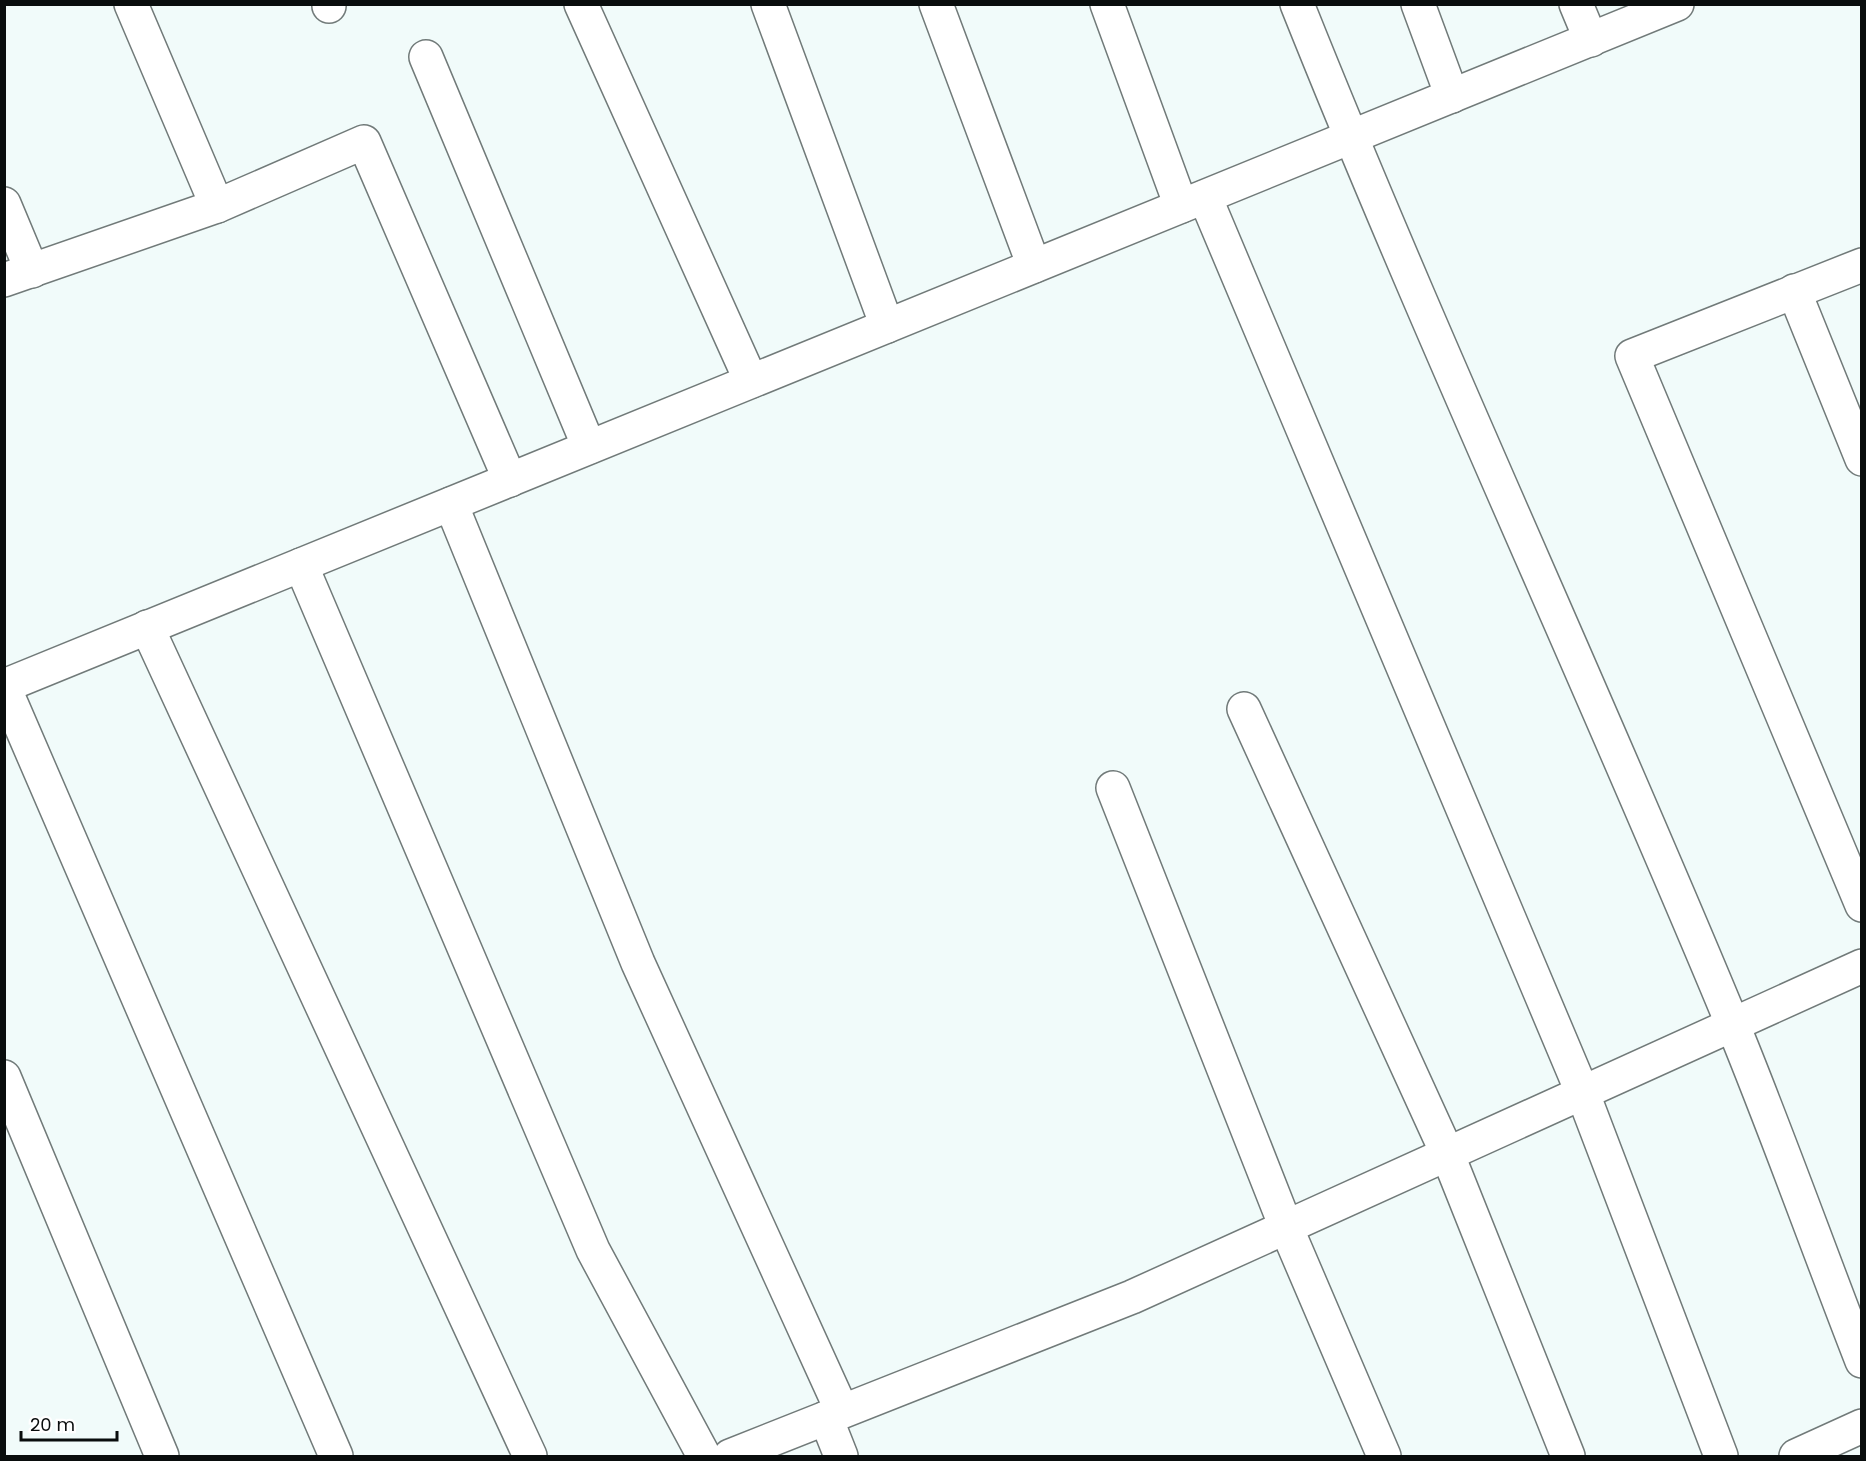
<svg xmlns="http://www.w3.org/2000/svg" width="1866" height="1461" font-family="Poppins,sans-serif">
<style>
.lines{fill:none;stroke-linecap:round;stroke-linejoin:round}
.street-casing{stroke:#717a79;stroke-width:36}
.street{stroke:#fff;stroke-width:33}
</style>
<rect width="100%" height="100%" fill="#f1fbfa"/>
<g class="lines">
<defs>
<g id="street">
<path d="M 131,4 L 217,206"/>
<path d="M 329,4 L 329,6"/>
<path d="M 581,4 L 751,381"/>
<path d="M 768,4 L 887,326"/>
<path d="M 936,4 L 1034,266"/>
<path d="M 1107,4 L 1181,206"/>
<path d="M 1297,4 C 1434,347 1591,682 1732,1023 C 1778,1135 1818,1248 1862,1361"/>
<path d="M 1418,4 L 1452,96"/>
<path d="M 1576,4 L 1591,40"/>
<path d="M 426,57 L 589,447"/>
<path d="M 1205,197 L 1583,1094 L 1721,1456"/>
<path d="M 4,204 L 32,271"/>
<path d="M 1862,265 L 1632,356 L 1862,905"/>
<path d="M 4,280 L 217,206 L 364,142 L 510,480"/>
<path d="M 1794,291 L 1862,459"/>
<path d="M 451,504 L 638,963 L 842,1411"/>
<path d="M 301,565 L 593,1250 L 704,1456"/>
<path d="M 147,627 L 530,1456"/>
<path d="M 4,686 L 1677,4"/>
<path d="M 4,687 L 336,1456"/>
<path d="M 1244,709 L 1447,1153 L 1568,1456"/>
<path d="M 1113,788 L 1286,1227 L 1384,1456"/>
<path d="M 4,1077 L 162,1456"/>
<path d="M 826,1418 L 841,1456"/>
<path d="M 730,1456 L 1132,1297 L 1862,966"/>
<path d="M 1796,1456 L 1862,1426"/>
</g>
</defs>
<!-- street casing -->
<use href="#street" class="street-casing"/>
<!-- street -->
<use href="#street" class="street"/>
</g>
<!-- border -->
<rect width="1866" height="1461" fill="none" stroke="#090d0d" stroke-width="12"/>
<!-- scale -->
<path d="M21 1431v9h96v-9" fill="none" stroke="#090d0d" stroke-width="3"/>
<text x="30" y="1431" font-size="18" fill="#090d0d" stroke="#ffffff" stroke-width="4.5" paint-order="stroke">20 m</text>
</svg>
